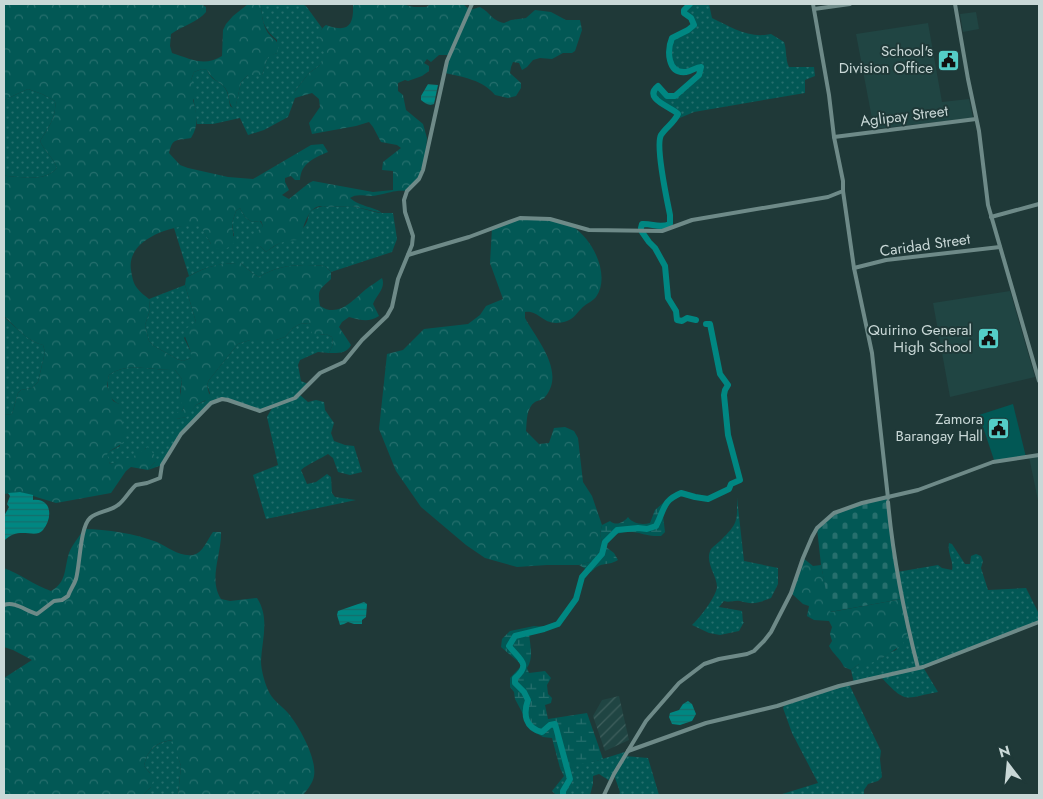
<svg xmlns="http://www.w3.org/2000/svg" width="1043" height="799" font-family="Jost,sans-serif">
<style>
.built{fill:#204543}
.industrial{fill:url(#industrial-furrows)}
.grass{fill:url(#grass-dots)}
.forest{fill:url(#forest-crowns)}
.wetland{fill:url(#wetland-marsh)}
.cemetery{fill:url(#cemetery-stones)}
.green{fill:#025855}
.water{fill:url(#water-rules)}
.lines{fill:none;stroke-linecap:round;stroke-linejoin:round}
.river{stroke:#008782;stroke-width:6}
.secondary{stroke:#6e8a88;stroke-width:4}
.labels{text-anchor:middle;stroke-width:4;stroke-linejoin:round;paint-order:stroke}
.poi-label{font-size:15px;fill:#c9d8d7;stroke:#1f3938;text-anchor:end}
.street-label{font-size:15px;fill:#c9d8d7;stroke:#1f3938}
</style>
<defs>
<pattern id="industrial-furrows" width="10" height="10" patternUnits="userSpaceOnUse" patternTransform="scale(1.25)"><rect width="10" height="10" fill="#204543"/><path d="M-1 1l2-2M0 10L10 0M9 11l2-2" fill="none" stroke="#3f5f5d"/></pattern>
<pattern id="grass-dots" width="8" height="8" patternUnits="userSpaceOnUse" patternTransform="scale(1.25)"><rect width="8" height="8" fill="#025855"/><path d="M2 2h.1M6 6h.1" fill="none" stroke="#266f6d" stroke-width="1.8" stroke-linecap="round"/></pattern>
<pattern id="forest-crowns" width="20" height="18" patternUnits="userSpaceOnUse" patternTransform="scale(1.25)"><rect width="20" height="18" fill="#025855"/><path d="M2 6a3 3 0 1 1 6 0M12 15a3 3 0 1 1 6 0" fill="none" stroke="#266f6d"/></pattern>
<pattern id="wetland-marsh" width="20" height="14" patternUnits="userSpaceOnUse" patternTransform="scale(1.25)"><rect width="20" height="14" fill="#025855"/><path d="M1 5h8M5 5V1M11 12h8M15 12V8" fill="none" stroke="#266f6d"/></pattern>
<pattern id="cemetery-stones" width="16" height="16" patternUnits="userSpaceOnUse" patternTransform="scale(1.25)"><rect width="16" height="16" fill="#025855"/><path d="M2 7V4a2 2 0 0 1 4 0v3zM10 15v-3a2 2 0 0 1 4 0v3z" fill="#266f6d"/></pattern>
<pattern id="water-rules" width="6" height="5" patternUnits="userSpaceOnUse" patternTransform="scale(1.25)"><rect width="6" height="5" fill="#008782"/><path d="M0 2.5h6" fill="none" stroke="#156e6b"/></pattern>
</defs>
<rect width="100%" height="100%" fill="#1f3938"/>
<!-- built -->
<g class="built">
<path d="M 976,12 L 979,29 L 963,32 L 960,14 Z"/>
<path d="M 928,23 L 942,102 L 969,99 L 973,118 L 874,129 L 856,34 Z"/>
<path d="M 1010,291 L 1035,377 L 950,397 L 933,303 Z"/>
<path d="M 1039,455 L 1039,505 L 1029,457 Z"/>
</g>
<!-- industrial -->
<path class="industrial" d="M 619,696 L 629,740 L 605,751 L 593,716 L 602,700 Z"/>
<!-- grass -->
<g class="grass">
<path d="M 261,4 L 302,4 L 306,6 L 322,28 L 320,35 L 326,55 L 319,66 L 309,73 L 295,91 L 295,98 L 288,117 L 264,130 L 248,135 L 240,118 L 213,124 L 197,124 L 191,80 L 194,72 L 202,69 L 207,70 C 212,80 213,78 221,84 C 228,89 229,98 230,106 L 235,109 L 241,82 L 248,75 L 262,75 L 268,56 L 277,53 L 277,40 C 263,28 262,21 261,4 Z"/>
<path d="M 690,4 L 709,4 L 712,18 C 731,27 749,39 771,34 L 784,42 C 787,50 785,59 789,67 L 814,67 L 815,76 L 805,80 L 805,93 L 694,112 L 675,120 L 678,114 C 671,107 642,99 658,86 L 667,96 L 675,96 L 699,75 L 701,67 C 696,67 691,72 686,72 C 667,74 668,50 672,38 L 689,30 L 694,25 L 691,18 L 684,13 L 684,10 Z"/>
<path d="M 28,89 L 42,94 L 55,101 C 57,117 48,128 40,141 C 44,151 54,158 57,168 C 45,182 23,177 7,176 L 4,175 L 4,100 Z"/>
<path d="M 323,206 L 327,207 L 352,206 L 379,213 L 393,213 L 397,239 L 392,252 L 331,272 L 325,266 C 301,264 280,264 259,277 L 252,273 L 241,263 C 221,263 207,266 189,276 L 174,228 L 189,224 L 200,224 L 211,244 L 234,236 L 232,223 L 236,211 L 240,208 L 245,217 L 252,222 L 260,221 L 263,226 L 257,233 L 260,246 L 266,252 C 277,243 293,238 303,228 C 313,217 302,211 323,206 Z"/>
<path d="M 185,285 L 196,322 L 184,338 L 191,352 L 191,358 L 183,361 L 177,359 L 154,346 L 149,341 L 145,325 L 150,310 L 149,299 Z"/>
<path d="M 4,317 C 15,326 28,342 43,345 L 45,352 L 38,382 L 32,388 L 21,390 L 18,393 L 12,414 L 4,415 Z"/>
<path d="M 309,323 L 319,335 L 326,334 L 332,337 L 333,344 L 329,353 L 318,352 L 300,360 L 298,365 L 301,381 L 308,384 L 300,395 L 308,402 L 316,400 L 324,402 L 325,410 L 334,423 L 331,433 L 334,441 L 345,445 L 354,446 L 362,472 L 350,475 L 338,472 L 333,458 L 328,454 C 319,460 309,463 301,470 L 307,484 L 316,482 L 327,474 L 331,477 L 332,493 L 335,497 L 356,500 L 266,519 L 253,475 L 278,465 L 267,417 L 272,408 L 260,411 L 235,401 L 216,401 L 188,426 L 162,465 L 148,470 L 155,462 L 146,448 C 138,458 122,461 110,464 L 106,454 L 110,451 L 120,446 L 119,404 C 108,399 106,386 109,375 C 129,361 153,371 175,370 L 182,379 L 180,392 L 184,408 L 176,419 L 186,417 L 196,405 L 205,401 L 210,393 L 207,385 L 209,380 L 238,344 L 250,340 L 276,340 L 285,337 L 293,328 L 300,324 Z"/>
<path d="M 737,498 L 744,561 L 778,568 L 778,584 L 771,598 C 758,603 753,605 740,601 C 734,600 729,603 724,601 L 719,607 L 742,611 L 743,622 L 744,622 L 739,631 L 720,635 L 709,633 L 692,625 C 699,619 716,597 717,587 C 717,575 704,562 711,549 C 714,546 719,542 722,539 C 739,523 737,519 737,498 Z"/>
<path d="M 949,543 L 952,544 L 965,564 L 970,564 L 971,556 L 976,554 L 981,556 L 983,561 L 981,568 L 988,590 L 1026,588 L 1039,614 L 1039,622 L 923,667 L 938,692 C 904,698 907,705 881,677 L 854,683 L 851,670 L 859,664 L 881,659 L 889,653 L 896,650 L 907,634 L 897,572 L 938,565 L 942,568 L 952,570 C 954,561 947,553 949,543 Z"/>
<path d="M 849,684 L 881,751 L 880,759 L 882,777 L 878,781 L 868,784 L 864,790 L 864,795 L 779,795 L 818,783 L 792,733 L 783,708 L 785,704 Z"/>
<path d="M 173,740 L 181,766 L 178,795 L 143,795 L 151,787 L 150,773 L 144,766 C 147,750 156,742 173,740 Z"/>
<path d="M 628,751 L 625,756 L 648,758 L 659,795 L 619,795 L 620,792 L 614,775 L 610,781 L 599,774 L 593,776 L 593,784 L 590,795 L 556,795 L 552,791 L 564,776 L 560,768 L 576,763 L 596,761 Z"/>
</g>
<!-- forest -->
<g class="forest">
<path d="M 4,4 L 201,4 L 206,7 L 206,12 C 198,22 182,26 171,34 L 170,46 L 172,53 C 191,59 204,67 222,56 L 223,30 L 226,24 L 233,16 L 248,4 L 261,4 C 262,14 262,24 268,33 C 272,38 277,40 279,46 L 277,53 L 268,57 L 262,75 L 248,75 L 241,82 L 235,110 C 228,104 230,98 227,91 C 222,81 214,83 207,70 L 202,69 L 194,72 L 191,80 L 196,88 L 197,94 L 193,100 C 197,115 199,125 191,138 C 176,141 173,137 169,153 L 180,165 L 188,168 L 228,177 L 253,179 L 311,145 L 323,144 L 328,152 C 314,158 301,163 300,180 L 295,180 L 291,176 L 285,178 L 285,182 L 289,190 L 282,195 L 289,199 L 309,183 L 313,181 L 373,192 L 393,190 L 393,171 L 382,170 L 383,162 L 401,148 L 397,145 L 381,142 L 373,127 L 369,122 L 356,126 L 312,134 L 309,123 L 320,107 L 319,99 L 312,93 L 295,98 L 295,91 L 309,73 L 319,66 L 325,55 C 320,45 315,33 326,25 C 348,33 354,26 353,4 L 401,4 L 414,7 L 426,7 L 431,4 L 463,4 L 470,10 L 480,7 C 491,13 491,20 504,23 L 511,20 L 526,18 L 535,10 L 551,12 L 566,20 L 580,20 L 582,30 L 575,51 L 572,53 L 563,53 L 552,59 L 540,58 L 533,60 L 527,67 L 522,70 L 519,63 L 513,62 L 511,67 L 510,73 L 521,83 L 521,88 L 516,96 L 508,98 L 495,95 C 483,80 463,77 445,73 L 449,55 L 439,55 L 431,62 L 427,59 L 424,63 L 429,66 L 429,71 L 422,76 L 408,81 L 405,80 L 398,83 L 398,91 L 403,95 L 406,110 L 423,124 L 427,138 L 425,162 L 419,179 L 407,191 C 393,190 391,193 378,195 C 368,198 358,192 350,198 C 360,207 376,207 382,213 L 352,206 L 327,207 C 308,200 304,228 299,240 C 285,240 277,243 266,252 L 260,246 L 251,246 L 249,239 L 263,226 L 261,221 L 252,222 L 245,217 L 240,208 L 236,211 L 232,223 L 234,243 L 227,248 L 217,249 L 211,244 L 200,225 C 175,224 126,238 131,270 C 132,276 133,283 137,288 C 140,292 145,296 149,299 L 150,310 L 145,325 L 149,341 L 154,346 L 177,359 L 183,361 L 191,358 C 192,348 184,340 184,330 L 196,322 L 185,285 L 186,278 C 205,267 217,263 241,263 L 252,273 L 259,277 C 280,264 301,264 325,266 L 331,272 L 331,279 C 320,290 317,288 320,306 C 338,318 352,301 365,290 C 371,285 377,282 382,278 C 386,288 377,294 373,304 L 379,316 C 368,323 361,320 349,317 L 342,322 L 339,327 L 351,345 C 347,354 337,353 329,353 L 333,344 L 332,337 L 326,334 L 319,335 L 312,334 L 312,328 L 309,323 L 300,324 L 293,328 L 285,337 L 276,340 L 250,340 L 238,344 L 209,380 L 207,385 L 210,398 L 196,405 L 187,417 L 176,419 L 176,413 L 182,411 L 184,408 L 180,400 L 182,379 L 175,370 C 153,371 129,361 109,375 L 107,386 L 113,401 L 119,404 L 121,408 L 125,440 C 120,447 112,448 107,454 L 110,464 L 134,456 L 148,447 L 156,457 L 155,462 L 148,470 L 131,467 L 126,471 L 111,493 L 56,503 L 20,492 L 4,494 L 4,415 L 12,414 L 18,393 L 21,390 L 32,388 L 38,382 L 45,352 L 43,345 C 28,342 15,326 4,316 L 4,175 L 7,176 C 24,177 45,182 57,168 C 54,158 44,151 40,141 C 48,128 57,117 55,101 L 42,94 L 28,89 L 4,100 Z"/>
<path d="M 540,218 C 550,221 564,222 573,227 C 593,239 611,276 596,297 C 592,302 585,304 581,309 C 576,314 573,319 567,321 C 543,329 541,310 525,312 L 525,318 C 537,340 566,372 545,397 C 543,400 539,400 535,402 C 526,408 527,421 526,431 L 539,444 L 549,443 L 554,428 L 565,427 L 574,431 L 578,438 L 583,482 L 592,496 L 602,525 L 600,534 L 603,546 L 593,561 L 579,565 L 547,565 L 517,567 L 485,558 L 466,545 L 421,507 L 396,471 L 379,429 L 387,354 L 403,350 L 424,329 L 468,324 L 480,315 L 486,306 L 503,299 L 490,263 L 492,228 L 510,221 Z"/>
<path d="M 84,529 C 106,529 136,534 157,542 C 168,547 179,557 193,555 C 203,553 207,540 213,532 L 221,532 C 222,553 208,579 221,599 L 230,601 L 257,598 C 270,618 262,639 261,661 C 261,670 265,685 270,694 C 274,701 283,707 288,713 C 299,726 317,758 314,776 C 313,783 307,790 303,795 L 178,795 L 181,766 L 172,740 C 156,742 147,750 144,766 L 154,778 L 151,787 L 143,795 L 4,795 L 4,678 L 32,660 L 13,650 L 4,647 L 4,568 C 20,574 34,585 51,591 C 67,582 64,569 69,553 C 72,545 79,537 84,529 Z"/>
<path d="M 803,558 L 813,566 L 821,565 L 831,612 L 902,599 L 907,634 L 903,644 L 881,659 L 866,665 L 859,664 L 851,670 L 844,667 C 840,658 833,654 829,646 L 832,641 L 830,634 L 832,627 L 829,621 L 814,620 L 807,616 L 809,606 L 803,604 L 791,593 Z"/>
</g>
<!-- wetland -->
<g class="wetland">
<path d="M 663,503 L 667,507 L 663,515 L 665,532 L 661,536 C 639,537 631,524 608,539 L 606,547 L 614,553 L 618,560 C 606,567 603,560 591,572 L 579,565 L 593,561 L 603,546 L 600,534 L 602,525 L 610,521 C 616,526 623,523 628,517 C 633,524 642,525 650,523 L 655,510 Z"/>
<path d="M 534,626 L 547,627 L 529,633 C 530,646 534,657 527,668 L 529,673 L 545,671 L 551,678 L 547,685 L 548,694 L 552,698 L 551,703 L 545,705 L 548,719 L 587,713 L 603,759 C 589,764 574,764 560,768 L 552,738 L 543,737 L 532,731 L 515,699 L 514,692 L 510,687 L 510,678 L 522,665 L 501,647 L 502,639 L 510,631 Z"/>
</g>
<!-- cemetery -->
<path class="cemetery" d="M 888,498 L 891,531 L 902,599 L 830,612 L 821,565 L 817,528 L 841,510 Z"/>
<!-- green -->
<path class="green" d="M 1013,404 L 1026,457 L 995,463 L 979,415 Z"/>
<!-- water -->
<g class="water">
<path d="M 428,84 L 438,85 L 434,104 C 428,106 425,103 421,100 L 421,96 Z"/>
<path d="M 20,492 L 33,495 L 33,500 C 52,498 53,518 43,530 C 35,540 19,525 4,541 L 4,516 L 9,507 L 7,504 L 10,496 L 8,493 Z"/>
<path d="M 364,602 L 367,604 L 366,617 L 362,620 L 362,624 L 354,624 L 348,622 L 344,624 L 340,625 L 337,615 L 338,611 Z"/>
<path d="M 688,701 L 692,704 L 696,714 L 692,721 L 680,725 L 672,724 L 669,717 L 670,713 L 679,710 L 683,704 Z"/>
</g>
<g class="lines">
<!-- river -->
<g class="river">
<path d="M 641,228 L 642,224 C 652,223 659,229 670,224 L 670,215 C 667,200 655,146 661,135 C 666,127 674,123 678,114 C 672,107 642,99 658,86 L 667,96 L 675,96 L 699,75 L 701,67 C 696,67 692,71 686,72 C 667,74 667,50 672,38 L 688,30 L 694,25 L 691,18 L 684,13 L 684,10 L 690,4"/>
<path d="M 642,232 L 649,242 L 655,248 L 665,266 L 668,298 L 676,311 L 677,320 L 682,321 L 687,318 L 696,320"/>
<path d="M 563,795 L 563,791 L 570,779 L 555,724 L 550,725 L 542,732 C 525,728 523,714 528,700 L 524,692 L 515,683 L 515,678 C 532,664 519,659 509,646 L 515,636 L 544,629 L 558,624 L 576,599 L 582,577 L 602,554 L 605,542 L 617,530 L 638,528 L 647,529 L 656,526 C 665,509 662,501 681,493 L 695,497 L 708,499 L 729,489 L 731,484 L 740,480 L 728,435 L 724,395 L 725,390 L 728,385 L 720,374 L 710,324 L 706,324"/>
</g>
<!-- secondary -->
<g class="secondary">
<path d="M 955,4 L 968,79 L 979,131 L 988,205 L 1039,381"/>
<path d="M 814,9 L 850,4"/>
<path d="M 834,137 L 976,119"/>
<path d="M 843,191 L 854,268 L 872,353 L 888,498"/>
<path d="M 991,217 L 1039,204"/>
<path d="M 408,255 L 469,237 L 520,218 L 550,219 L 589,230 L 662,231 L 692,220 L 828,197 L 843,191 L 843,181 L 834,137 L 829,95 L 813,4"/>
<path d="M 854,268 L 886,260 L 1000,247"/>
<path d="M 888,502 C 893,558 904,613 918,668"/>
<path d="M 4,605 C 15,601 26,611 37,614 L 54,601 L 62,600 L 68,596 C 70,590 74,585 76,579 C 80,565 80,527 90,518 C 97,511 109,512 118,505 C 125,500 129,491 136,485 L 147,483 L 160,478 L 162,465 L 181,434 L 211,403 L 222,399 L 228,400 L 260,411 L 295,398 L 320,373 L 344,362 L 362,340 L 387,316 L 392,307 L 398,279 L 412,245 L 413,236 L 405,212 L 404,200 L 407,191 L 419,179 L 423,170 L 447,61 L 472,4"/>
<path d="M 628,751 L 706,723 L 777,706 L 839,686 L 923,667 L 1039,622"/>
<path d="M 604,795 L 614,774 L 646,721 L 679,683 L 704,664 L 719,659 L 747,654 L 754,651 L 764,641 L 771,632 L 791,593 L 803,558 L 812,537 L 817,528 L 834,513 L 862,503 L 918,490 L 993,462 L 1039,455"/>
</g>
</g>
<!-- icons -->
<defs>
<symbol id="civic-square" viewBox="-11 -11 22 22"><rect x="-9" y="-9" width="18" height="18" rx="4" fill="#54cdc7" stroke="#1f3938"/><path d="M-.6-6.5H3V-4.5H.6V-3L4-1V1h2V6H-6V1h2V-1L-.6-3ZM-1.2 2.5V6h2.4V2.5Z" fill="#111"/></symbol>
</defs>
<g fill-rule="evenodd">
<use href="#civic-square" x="936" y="48" width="25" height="25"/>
<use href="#civic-square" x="976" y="326" width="25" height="25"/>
<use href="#civic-square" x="986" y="416" width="25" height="25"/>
</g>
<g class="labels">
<!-- poi labels -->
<g class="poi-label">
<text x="933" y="56">School's<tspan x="933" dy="17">Division Office</tspan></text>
<text x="972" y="335">Quirino General<tspan x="972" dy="17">High School</tspan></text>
<text x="983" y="424">Zamora<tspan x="983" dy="17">Barangay Hall</tspan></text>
</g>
<!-- street labels -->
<g class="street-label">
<text transform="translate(904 116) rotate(-7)" y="5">Aglipay Street</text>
<text transform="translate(925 245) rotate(-8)" y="5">Caridad Street</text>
</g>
</g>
<!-- border -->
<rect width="1043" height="799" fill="none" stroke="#c9d8d7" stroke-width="10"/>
<!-- north arrow -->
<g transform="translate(1008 764) rotate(344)" stroke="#1f3938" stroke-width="4" paint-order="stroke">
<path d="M0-4L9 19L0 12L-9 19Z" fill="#c9d8d7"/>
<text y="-8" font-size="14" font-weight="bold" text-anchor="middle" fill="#c9d8d7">N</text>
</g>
</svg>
